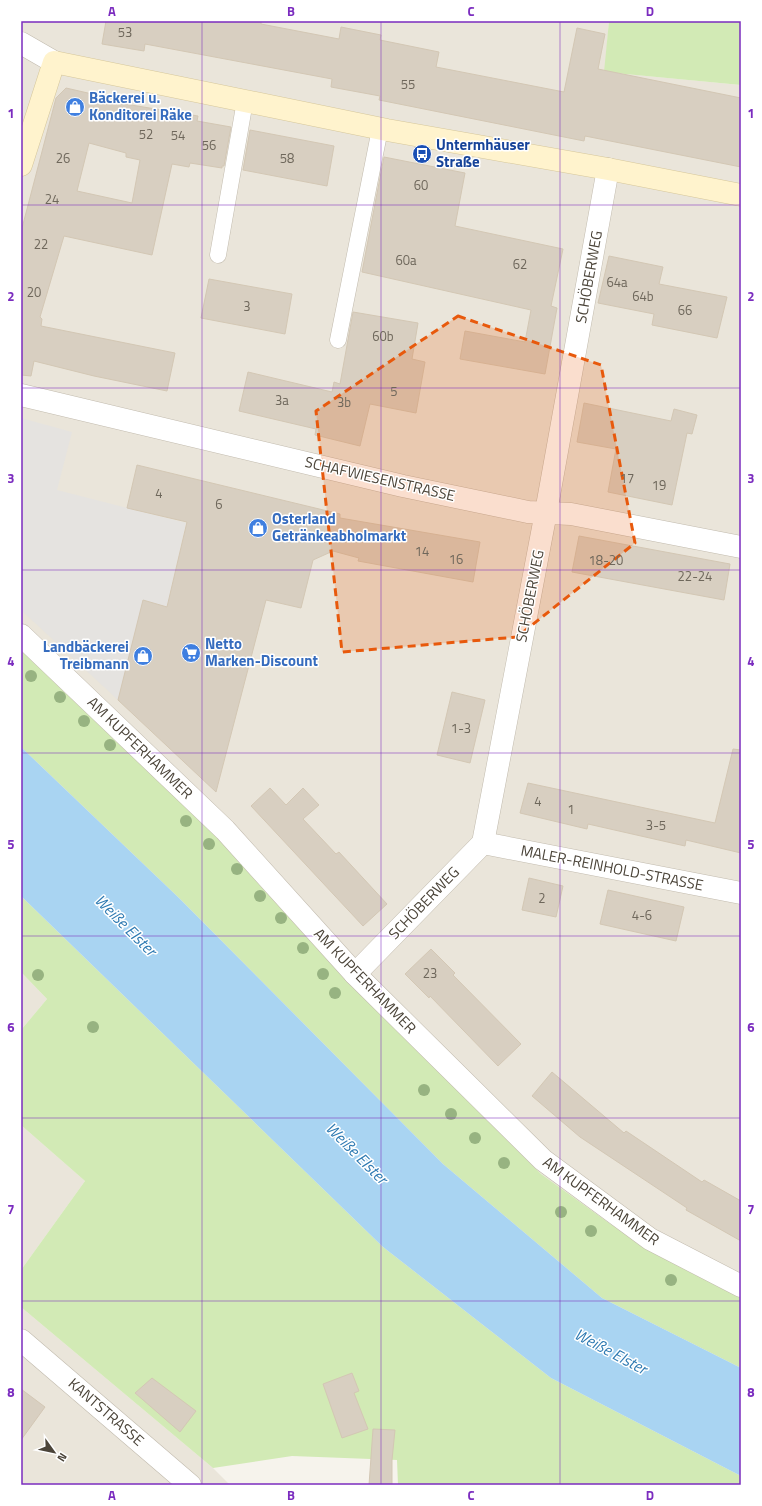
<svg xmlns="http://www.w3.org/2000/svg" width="762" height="1506" font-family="'Titillium Web',sans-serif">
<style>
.residential{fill:#eae5da}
.green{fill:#d2eab5}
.parking{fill:#e5e3e0}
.water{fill:#a9d4f2}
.building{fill:#d8cfc1;stroke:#d3c7b4;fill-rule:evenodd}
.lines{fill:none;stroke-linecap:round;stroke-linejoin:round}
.lane-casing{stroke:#c2bbae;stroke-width:17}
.street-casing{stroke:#c2bbae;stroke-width:23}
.secondary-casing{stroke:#d6c79b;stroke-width:23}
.lane{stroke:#fff;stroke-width:16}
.street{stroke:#fff;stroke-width:22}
.secondary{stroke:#fff3cd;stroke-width:22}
.tree{fill:#97b381}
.marked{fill:#e8590c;fill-opacity:0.2;stroke:#e8590c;stroke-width:3;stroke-dasharray:8 5;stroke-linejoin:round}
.grid{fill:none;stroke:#7b2cbf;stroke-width:1;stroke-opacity:0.55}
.labels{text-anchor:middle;stroke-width:3;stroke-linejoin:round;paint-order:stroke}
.number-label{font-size:13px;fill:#6e675b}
.shop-label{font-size:15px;font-weight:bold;fill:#366cbe;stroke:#fff;text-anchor:start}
.transit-label{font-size:15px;font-weight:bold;fill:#164399;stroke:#fff;text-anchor:start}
.street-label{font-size:15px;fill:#4b4439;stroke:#fff}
.water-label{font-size:16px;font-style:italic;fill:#2e7ab2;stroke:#fff}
.neatline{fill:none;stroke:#7b2cbf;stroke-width:1.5}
.grid-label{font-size:13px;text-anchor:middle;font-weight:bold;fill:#7b2cbf}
</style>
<rect width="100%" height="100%" fill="#f6f3ec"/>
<!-- residential -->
<g class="residential">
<path d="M 21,21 L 609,21 L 605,72 L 741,85 L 741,1296 L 667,1258 L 609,1223 L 541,1174 L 350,980 L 215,835 L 21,650 Z"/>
<path d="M 21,972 L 47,999 L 21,1030 Z"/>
<path d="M 21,1125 L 85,1181 L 21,1270 Z"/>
<path d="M 21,1307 L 213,1468 L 230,1485 L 21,1485 Z"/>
</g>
<!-- green -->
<g class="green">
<path d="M 609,21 L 741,21 L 741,85 L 604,72 Z"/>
<path d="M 21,650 L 215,835 L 350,980 L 541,1174 L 609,1223 L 667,1258 L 741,1296 L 741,1368 L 602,1298 L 443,1164 L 179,898 L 21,747 Z"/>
<path d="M 21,896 L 383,1247 L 551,1378 L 741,1476 L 741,1485 L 398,1485 L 397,1460 L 292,1456 L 213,1468 L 21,1307 L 21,1270 L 85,1181 L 21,1125 L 21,1030 L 47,999 L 21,972 Z"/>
</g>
<!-- parking -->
<path class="parking" d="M 21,418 L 72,432 L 57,490 L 186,523 L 167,607 L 144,600 L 118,700 L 21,610 Z"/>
<!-- water -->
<path class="water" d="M 21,747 L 179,898 L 443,1164 L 602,1298 L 741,1368 L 741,1476 L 551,1378 L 383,1247 L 21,896 Z"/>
<!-- building -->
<g class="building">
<path d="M 106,21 L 261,21 L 261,24 L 339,39 L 341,27 L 381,35 L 380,40 L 439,52 L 436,67 L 564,92 L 577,28 L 605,34 L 598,69 L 741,98 L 741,167 L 585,136 L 584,141 L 379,100 L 380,96 L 331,87 L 332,79 L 145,44 L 144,51 L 102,44 Z"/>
<path d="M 66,88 L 114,99 L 113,102 L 198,116 L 197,121 L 231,127 L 224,166 L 222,166 L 222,168 L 190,163 L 189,167 L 172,164 L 152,255 L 64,236 L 40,317 L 42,319 L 41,326 L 175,353 L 167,391 L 94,376 L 34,361 L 31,376 L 21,375 L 21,232 L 56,98 ZM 89,143 L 126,153 L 126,157 L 140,160 L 132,203 L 77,191 Z"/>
<path d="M 250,130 L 334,146 L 327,186 L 243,170 Z"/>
<path d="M 384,157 L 465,173 L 455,226 L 563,249 L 551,306 L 557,308 L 545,374 L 460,359 L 465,331 L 525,342 L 531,310 L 362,272 Z"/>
<path d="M 609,256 L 663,267 L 659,284 L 727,297 L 717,338 L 652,325 L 654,314 L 598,303 Z"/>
<path d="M 209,279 L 292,294 L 285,334 L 201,318 Z"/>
<path d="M 353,312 L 418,323 L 412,359 L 425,362 L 416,413 L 370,404 L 360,446 L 315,435 L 316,429 L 239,411 L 248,372 L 332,392 L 334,382 L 340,384 Z"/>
<path d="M 584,403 L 671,421 L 674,409 L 697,415 L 692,434 L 687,433 L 672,505 L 608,492 L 616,449 L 577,442 Z"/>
<path d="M 137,465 L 340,514 L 340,518 L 480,542 L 473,582 L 358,561 L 359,558 L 333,551 L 313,560 L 301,608 L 266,600 L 216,792 L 118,700 L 143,600 L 167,607 L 187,522 L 127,508 Z"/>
<path d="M 579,536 L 730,564 L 724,600 L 572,572 Z"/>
<path d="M 452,692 L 485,700 L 470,763 L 437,755 Z"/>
<path d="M 733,749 L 741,750 L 741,853 L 686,840 L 685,846 L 588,824 L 587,829 L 520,813 L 528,783 L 715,823 Z"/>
<path d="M 270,788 L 286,805 L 303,788 L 319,805 L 303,819 L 336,854 L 339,852 L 387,904 L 363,926 L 251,806 Z"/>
<path d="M 529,878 L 563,886 L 556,917 L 522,910 Z"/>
<path d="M 608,890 L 684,907 L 676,941 L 600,924 Z"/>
<path d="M 431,949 L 455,973 L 453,975 L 521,1044 L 498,1066 L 430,996 L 429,998 L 405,974 Z"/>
<path d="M 552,1072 L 624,1133 L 626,1131 L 702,1182 L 704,1180 L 741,1201 L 741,1241 L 686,1210 L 687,1208 L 580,1137 L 532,1096 Z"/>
<path d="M 352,1373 L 359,1391 L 354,1393 L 368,1429 L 342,1438 L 323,1384 Z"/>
<path d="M 152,1378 L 196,1411 L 180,1432 L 135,1393 Z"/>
<path d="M 21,1389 L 45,1407 L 21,1440 Z"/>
<path d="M 373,1429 L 395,1430 L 392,1460 L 392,1485 L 369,1485 Z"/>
</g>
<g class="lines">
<defs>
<g id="lane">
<path d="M 218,255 L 245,101"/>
<path d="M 338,340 L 380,129"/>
</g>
<g id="street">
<path d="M 21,43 L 54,62"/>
<path d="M 21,395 L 403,486 L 528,512 L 571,514 L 741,547"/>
<path d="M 21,635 L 225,830 L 355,974 L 543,1160 L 650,1239 L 741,1286"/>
<path d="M 483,843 L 741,893"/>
<path d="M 355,974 L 483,843 L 546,512 L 608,169"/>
<path d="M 21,1340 L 190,1485"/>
</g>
<path id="secondary" d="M 21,165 L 54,62 L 387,130 L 608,169 L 741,195"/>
</defs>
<!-- lane casing -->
<use href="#lane" class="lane-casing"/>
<!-- street casing -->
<use href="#street" class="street-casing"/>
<!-- secondary casing -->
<use href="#secondary" class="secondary-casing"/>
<!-- lane -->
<use href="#lane" class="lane"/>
<!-- street -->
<use href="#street" class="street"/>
<!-- secondary -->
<use href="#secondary" class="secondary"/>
</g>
<!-- trees -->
<g class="tree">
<circle cx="31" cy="676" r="6"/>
<circle cx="60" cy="697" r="6"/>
<circle cx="84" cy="721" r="6"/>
<circle cx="110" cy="745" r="6"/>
<circle cx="186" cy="821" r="6"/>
<circle cx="209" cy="844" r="6"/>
<circle cx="237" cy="869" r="6"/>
<circle cx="260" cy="896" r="6"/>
<circle cx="281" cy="918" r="6"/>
<circle cx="303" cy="948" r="6"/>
<circle cx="323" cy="974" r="6"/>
<circle cx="38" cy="975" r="6"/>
<circle cx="335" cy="993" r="6"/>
<circle cx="93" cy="1027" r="6"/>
<circle cx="424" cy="1090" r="6"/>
<circle cx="451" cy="1114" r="6"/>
<circle cx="475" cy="1138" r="6"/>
<circle cx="504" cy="1163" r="6"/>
<circle cx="561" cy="1212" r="6"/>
<circle cx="591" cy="1231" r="6"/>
<circle cx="671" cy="1280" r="6"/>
</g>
<!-- marked area -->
<path class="marked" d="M 458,316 L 601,365 L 635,543 L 517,637 L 342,652 L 316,411 Z"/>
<!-- grid -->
<path class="grid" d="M 202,21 L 202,1485M 381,21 L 381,1485M 560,21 L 560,1485M 21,205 L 741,205M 21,388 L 741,388M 21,570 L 741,570M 21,753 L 741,753M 21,936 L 741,936M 21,1118 L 741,1118M 21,1301 L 741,1301"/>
<!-- icons -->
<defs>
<symbol id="shop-disc" viewBox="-11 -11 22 22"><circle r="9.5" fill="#3f7fe0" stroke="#fff"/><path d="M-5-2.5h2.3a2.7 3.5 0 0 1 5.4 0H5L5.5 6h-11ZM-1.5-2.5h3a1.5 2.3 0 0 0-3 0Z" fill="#fff"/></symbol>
<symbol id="bus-disc" viewBox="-11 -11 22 22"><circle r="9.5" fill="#1a4fb4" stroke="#fff"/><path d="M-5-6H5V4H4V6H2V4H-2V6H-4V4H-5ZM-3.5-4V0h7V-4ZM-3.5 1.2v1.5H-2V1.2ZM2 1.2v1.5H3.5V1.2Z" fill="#fff"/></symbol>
<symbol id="supermarket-disc" viewBox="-11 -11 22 22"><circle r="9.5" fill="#3f7fe0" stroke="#fff"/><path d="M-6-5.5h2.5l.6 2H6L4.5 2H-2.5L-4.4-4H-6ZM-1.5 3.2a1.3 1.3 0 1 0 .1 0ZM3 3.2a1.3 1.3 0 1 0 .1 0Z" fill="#fff"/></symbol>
</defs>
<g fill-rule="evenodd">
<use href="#shop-disc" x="64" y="96" width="22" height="22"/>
<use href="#bus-disc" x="411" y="143" width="22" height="22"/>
<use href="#shop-disc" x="247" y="517" width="22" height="22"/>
<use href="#supermarket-disc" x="180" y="642" width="22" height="22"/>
<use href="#shop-disc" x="132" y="645" width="22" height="22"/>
</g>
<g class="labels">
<!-- number labels -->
<g class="number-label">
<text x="125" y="37">53</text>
<text x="408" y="89">55</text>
<text x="146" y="139">52</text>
<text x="178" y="140">54</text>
<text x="209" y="150">56</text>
<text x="63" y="163">26</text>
<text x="287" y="163">58</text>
<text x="421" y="190">60</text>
<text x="52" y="204">24</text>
<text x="41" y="249">22</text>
<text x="406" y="265">60a</text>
<text x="520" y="269">62</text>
<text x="617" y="287">64a</text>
<text x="34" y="297">20</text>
<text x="643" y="301">64b</text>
<text x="247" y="311">3</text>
<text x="685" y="315">66</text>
<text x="383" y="341">60b</text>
<text x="394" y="396">5</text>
<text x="282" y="405">3a</text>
<text x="344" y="407">3b</text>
<text x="627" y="483">17</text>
<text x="659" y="490">19</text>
<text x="159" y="498">4</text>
<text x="219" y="509">6</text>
<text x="422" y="556">14</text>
<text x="456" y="564">16</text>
<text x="606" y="565">18-20</text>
<text x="695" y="581">22-24</text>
<text x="461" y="733">1-3</text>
<text x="538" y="806">4</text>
<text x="571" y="814">1</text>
<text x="656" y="830">3-5</text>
<text x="542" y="903">2</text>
<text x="642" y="920">4-6</text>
<text x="430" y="978">23</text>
</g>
<!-- shop labels -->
<g class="shop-label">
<text x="89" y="103">Bäckerei u.<tspan x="89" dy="17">Konditorei Räke</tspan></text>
<text x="272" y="524">Osterland<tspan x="272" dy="17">Getränkeabholmarkt</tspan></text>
<text x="205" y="649">Netto<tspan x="205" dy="17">Marken-Discount</tspan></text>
<text x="129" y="652" text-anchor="end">Landbäckerei<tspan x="129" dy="17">Treibmann</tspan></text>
</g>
<!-- transit labels -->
<g class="transit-label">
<text x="436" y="150">Untermhäuser<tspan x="436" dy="17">Straße</tspan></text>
</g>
<!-- street labels -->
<g class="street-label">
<text transform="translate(589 277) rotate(-80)" y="5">SCHÖBERWEG</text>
<text transform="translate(380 479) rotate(13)" y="5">SCHAFWIESENSTRASSE</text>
<text transform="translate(530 596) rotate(-79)" y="5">SCHÖBERWEG</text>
<text transform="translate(140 748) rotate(44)" y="5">AM KUPFERHAMMER</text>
<text transform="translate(612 868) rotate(11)" y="5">MALER-REINHOLD-STRASSE</text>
<text transform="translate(424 903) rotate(-46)" y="5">SCHÖBERWEG</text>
<text transform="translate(365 981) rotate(46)" y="5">AM KUPFERHAMMER</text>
<text transform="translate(601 1201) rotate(36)" y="5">AM KUPFERHAMMER</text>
<text transform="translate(106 1412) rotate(41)" y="5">KANTSTRASSE</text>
</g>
<!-- water labels -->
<g class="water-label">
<text transform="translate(126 925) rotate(45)" y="6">Weiße Elster</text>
<text transform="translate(357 1153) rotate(45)" y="6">Weiße Elster</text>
<text transform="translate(611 1351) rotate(28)" y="6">Weiße Elster</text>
</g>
</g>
<!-- border -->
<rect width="762" height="1506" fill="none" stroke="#ffffff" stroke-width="44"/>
<!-- north arrow -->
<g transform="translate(54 1452) rotate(123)" stroke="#ffffff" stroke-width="3" paint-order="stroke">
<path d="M0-3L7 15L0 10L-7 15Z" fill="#4b4439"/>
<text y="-6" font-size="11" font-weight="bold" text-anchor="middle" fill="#4b4439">N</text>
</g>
<rect x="22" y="22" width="718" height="1462" class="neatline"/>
<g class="grid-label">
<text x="112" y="16">A</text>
<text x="291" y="16">B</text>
<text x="471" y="16">C</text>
<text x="650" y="16">D</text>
<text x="11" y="118">1</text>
<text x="751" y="118">1</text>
<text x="11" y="301">2</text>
<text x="751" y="301">2</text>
<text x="11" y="483">3</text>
<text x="751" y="483">3</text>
<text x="11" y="666">4</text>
<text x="751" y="666">4</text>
<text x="11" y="849">5</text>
<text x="751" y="849">5</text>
<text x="11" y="1032">6</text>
<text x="751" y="1032">6</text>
<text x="11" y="1214">7</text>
<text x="751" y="1214">7</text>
<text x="11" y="1397">8</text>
<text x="751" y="1397">8</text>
<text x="112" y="1500">A</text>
<text x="291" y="1500">B</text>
<text x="471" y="1500">C</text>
<text x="650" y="1500">D</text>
</g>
</svg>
